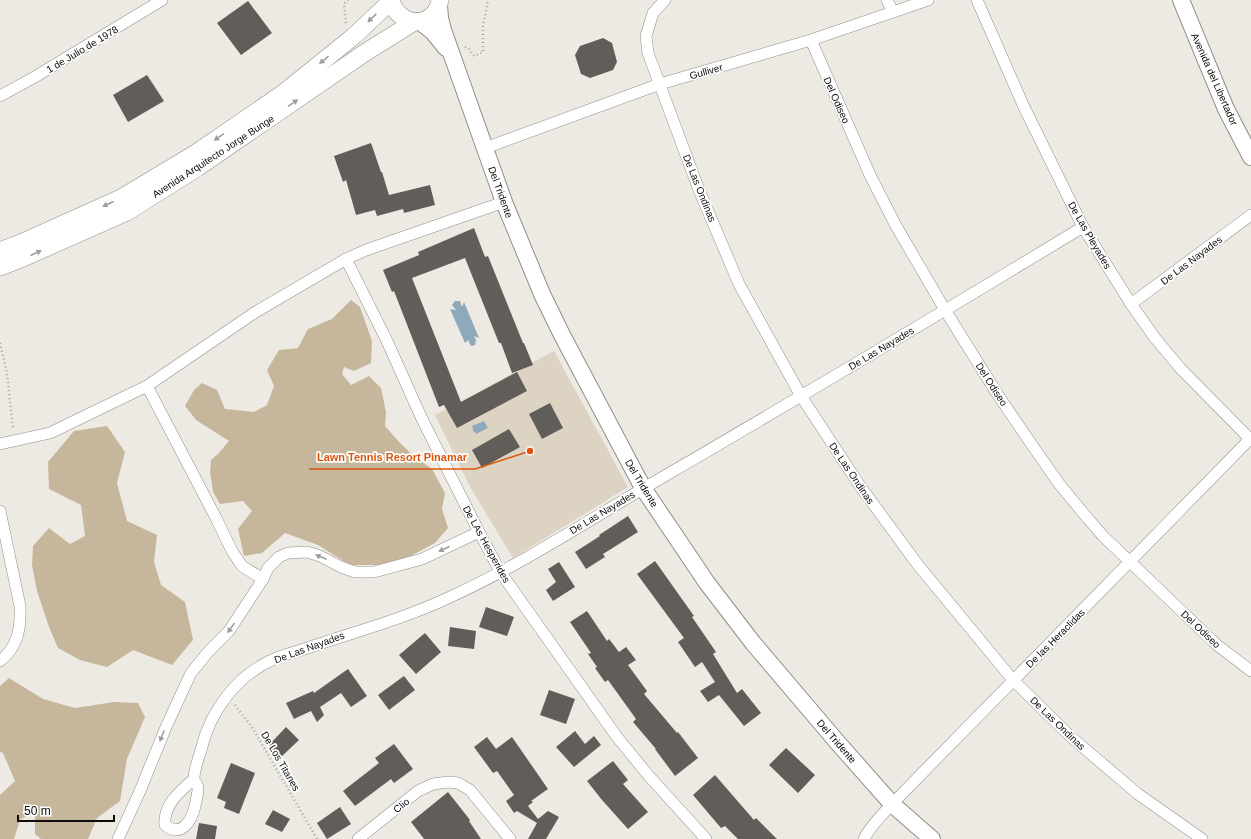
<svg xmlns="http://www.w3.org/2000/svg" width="1251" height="839" font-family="Arial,sans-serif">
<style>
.green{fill:#ddd3c2}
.forest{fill:#c6b79c}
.water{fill:#8fa9bc}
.building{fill:#615e5a}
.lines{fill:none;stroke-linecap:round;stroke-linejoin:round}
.street-casing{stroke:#918e89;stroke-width:12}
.secondary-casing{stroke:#918e89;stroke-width:18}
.primary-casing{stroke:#918e89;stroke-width:18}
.path{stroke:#a8a6a1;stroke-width:2.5;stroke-dasharray:1 3;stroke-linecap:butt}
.street{stroke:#fff;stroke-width:11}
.secondary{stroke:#fff;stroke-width:16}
.primary{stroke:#fff;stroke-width:17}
.oneway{fill:#9e9e9d}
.labels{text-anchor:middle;stroke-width:3.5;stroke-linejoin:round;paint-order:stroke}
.street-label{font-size:10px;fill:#0d0c0a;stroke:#fff}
.leader{fill:none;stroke:#dd550c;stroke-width:1.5}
.callout-dot{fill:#dd550c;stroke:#fff;stroke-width:1.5}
.callout-label{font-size:11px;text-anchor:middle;font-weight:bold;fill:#dd550c;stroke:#fff;stroke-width:3.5;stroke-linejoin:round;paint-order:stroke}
</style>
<rect width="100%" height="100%" fill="#edeae4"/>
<!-- green -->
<path class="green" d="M 554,351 L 628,487 L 513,558 L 470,487 L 435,415 Z"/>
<!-- forest -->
<g class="forest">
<path d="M 351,300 L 360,307 L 372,341 L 371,363 L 354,371 L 344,367 L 342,374 L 351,385 L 369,376 L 381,388 L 386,412 L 385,426 L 400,443 L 416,458 L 432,469 L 445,493 L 442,509 L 448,528 L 435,543 L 407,558 L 376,565 L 350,565 L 318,545 L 285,533 L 262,553 L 244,556 L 238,529 L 252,511 L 243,501 L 220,504 L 213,492 L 210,472 L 211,460 L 218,454 L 229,441 L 196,420 L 185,406 L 194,390 L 202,383 L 217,390 L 225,409 L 254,412 L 267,405 L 274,386 L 267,370 L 279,350 L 298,348 L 308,329 L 332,319 Z"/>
<path d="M 107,426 L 125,452 L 117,483 L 127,521 L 157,535 L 154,562 L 161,585 L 185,602 L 193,640 L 172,665 L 133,650 L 107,667 L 80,660 L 58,648 L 49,627 L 37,591 L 32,565 L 33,546 L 49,528 L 70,544 L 85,536 L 81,505 L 49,489 L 48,462 L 74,431 Z"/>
<path d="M 9,678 L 43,699 L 75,708 L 114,702 L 138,703 L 145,717 L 127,759 L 120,801 L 97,818 L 88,839 L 41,839 L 35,834 L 35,810 L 20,820 L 14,839 L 0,839 L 0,795 L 15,781 L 3,753 L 0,752 L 0,686 Z"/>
</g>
<!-- water -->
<g class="water">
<path d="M 455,301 L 460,301 L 462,307 L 464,302 L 479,338 L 474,336 L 476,340 L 475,345 L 471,346 L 468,340 L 465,343 L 450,309 L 456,310 L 452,305 Z"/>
<path d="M 484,421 L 488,428 L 476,434 L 475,432 L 473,431 L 473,429 L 472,426 Z"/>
</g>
<!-- building -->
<g class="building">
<path d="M 248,1 L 272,33 L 241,55 L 217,23 Z"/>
<path d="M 603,38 L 612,43 L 617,62 L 613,70 L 590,78 L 581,74 L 575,55 L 580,46 Z"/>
<path d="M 147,75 L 164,101 L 128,122 L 113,95 Z"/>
<path d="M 371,143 L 381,172 L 382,172 L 389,195 L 430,185 L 435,205 L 404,213 L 403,209 L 377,216 L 375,210 L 356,215 L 346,180 L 343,182 L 334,156 Z"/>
<path d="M 474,228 L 485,257 L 488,256 L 523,343 L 524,343 L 533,365 L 512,373 L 501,343 L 499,343 L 465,258 L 412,278 L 461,402 L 517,372 L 527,391 L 457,428 L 444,405 L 439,407 L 394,291 L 392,292 L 383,270 L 419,255 L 418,252 Z"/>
<path d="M 550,403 L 563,428 L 542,439 L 529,414 Z"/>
<path d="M 509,429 L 520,447 L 482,468 L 472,450 Z"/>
<path d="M 628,516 L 638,532 L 603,554 L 605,557 L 586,569 L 575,552 L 600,536 L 599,535 Z"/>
<path d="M 655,561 L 694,616 L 692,617 L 716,652 L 713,654 L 737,693 L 742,689 L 761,713 L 744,726 L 719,695 L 708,702 L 700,691 L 715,682 L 702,662 L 695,667 L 678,642 L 684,638 L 637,574 Z"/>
<path d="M 559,562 L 575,587 L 553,601 L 546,590 L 556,582 L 548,569 Z"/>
<path d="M 486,607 L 514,617 L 507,636 L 479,627 Z"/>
<path d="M 587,611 L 607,641 L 609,639 L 619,652 L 626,647 L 636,660 L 628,665 L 647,691 L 644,694 L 677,733 L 678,732 L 698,758 L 675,776 L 655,749 L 656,749 L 633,722 L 636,719 L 608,680 L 605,682 L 595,668 L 597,667 L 588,654 L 591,653 L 570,622 Z"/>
<path d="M 450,627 L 476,631 L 474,649 L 448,646 Z"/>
<path d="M 425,633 L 441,652 L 416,674 L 399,655 Z"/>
<path d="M 348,669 L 367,696 L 351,707 L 341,693 L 320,707 L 324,715 L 317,722 L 311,711 L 294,719 L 286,703 L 313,691 L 314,693 Z"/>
<path d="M 404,676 L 415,690 L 389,710 L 378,695 Z"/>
<path d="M 549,690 L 575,699 L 566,724 L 540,715 Z"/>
<path d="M 286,727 L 299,740 L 281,757 L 269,745 Z"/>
<path d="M 575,731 L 585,744 L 594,736 L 601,745 L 574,767 L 556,747 Z"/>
<path d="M 487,737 L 496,749 L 512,737 L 548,789 L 531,801 L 533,802 L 528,806 L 538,819 L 548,811 L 559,817 L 546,839 L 528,839 L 537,823 L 517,811 L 514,813 L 506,801 L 514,795 L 497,771 L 493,773 L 474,747 Z"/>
<path d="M 394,744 L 413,769 L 394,783 L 391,779 L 355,806 L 343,791 L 379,763 L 375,758 Z"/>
<path d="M 786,748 L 815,775 L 798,793 L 769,765 Z"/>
<path d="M 613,761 L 628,780 L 623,784 L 648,812 L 628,829 L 602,800 L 587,781 Z"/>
<path d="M 231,763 L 255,773 L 239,814 L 224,808 L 226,802 L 217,798 Z"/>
<path d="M 715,775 L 754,820 L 756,818 L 777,839 L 738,839 L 725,826 L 721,828 L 693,795 Z"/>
<path d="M 448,792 L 470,820 L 469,821 L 481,839 L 424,839 L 411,822 Z"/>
<path d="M 340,807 L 351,824 L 327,839 L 317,823 Z"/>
<path d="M 273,810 L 290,819 L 282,832 L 265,824 Z"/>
<path d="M 199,823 L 217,826 L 215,839 L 196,839 Z"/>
</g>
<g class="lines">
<defs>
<g id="street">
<path d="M 665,0 L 653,13 L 646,36 L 648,53 L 699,190 L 739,284 L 801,396 L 860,486 L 918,565 L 1013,680 L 1071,737 L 1138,794 L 1202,839"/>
<path d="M 887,0 L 893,12"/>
<path d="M 977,0 L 1024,107 L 1083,227 L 1131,304 L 1155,338 L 1180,368 L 1251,440"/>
<path d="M 811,40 L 870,175 L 895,224 L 945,310 L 998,395 L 1032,445 L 1060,485 L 1084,514 L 1103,536 L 1217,645 L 1251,671"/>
<path d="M 0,96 L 33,78 L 162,0"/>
<path d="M 485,148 L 660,84 L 811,40 L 928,0"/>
<path d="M 346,259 L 387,341 L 422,419 L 479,532 L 501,573 L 617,737 L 648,775 L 706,839"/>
<path d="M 1131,304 L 1251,215"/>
<path d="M 147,386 L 216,518 L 232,551 L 242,566 L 263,579"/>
<path d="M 0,444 L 50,433 L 147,386 L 254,313 L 346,259 L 366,250 L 504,202"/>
<path d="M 0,511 L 20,606 C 21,628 18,647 0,661"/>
<path d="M 194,779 C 180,791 163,805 165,825 C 181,839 192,820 195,806 C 196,801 198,793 198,789 C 197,780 195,786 194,778 C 194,770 199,757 201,750 C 210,711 237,675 274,659 C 283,655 292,653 301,650 C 350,633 401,620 448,598 C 523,564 592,518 663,477 C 804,395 944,311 1083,227"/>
<path d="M 118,839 L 140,791 L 166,727 L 191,673 L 209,651 L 229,631 L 263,579 L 268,568 L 279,557 L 288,553 L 307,552 L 320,556 L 341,567 L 355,572 L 374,572 L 422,559 L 479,532"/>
<path d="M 358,839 L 418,791 L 433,784 L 448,782 L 458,783 L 470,790 L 510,839"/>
<path d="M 864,839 C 870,826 882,815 892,804 L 1250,439"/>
</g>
<g id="secondary">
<path d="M 1181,0 L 1226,109 L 1251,157"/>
<path d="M 439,5 L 440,18 L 443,30 L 504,202 L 542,294 L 562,335 L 643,488 L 707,583 L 753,643 L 838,743 L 892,804 L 932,839"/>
<path d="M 419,21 L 433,32 L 446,48"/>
</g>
<g id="primary">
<path d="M 391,0 C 398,28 435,29 440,0"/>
<path d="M 0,251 L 23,242 L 121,198 L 196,153 L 282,94 L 354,36 L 391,1"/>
<path d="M 0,267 L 23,258 L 127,212 L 197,168 L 366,52 L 414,22"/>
</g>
</defs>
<!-- street casing -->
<use href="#street" class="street-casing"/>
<!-- secondary casing -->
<use href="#secondary" class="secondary-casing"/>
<!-- primary casing -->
<use href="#primary" class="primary-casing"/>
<!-- path -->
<g class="path">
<path d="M 346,23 L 344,4 L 348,0"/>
<path d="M 465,47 L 469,49 L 474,56 L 483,52 L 483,27 L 488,0"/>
<path d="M 0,343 L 7,373 L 13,429"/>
<path d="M 235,705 L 252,727 L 317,839"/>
</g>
<!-- street -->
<use href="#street" class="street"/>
<!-- secondary -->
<use href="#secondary" class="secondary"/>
<!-- primary -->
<use href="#primary" class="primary"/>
</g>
<!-- one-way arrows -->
<defs><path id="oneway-solid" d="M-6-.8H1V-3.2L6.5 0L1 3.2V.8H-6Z"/></defs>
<g class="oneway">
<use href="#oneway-solid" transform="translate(372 18) rotate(137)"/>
<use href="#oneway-solid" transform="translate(324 60) rotate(141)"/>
<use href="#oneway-solid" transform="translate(293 103) rotate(-35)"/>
<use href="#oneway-solid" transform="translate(219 137) rotate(146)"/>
<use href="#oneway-solid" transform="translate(108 204) rotate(156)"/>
<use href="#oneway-solid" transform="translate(36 253) rotate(-24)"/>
<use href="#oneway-solid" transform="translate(444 549) rotate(155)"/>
<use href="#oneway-solid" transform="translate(321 557) rotate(-157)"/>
<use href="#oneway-solid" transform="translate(231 628) rotate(126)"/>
<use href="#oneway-solid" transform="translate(162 736) rotate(112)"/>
</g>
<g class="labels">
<!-- street labels -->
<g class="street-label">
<text transform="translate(82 49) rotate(-31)" y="4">1 de Julio de 1978</text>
<text transform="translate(706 71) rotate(-16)" y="4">Gulliver</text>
<text transform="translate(1215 79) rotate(66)" y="4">Avenida del Libertador</text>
<text transform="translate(837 100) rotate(66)" y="4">Del Odiseo</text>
<text transform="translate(213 156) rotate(-33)" y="4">Avenida Arquitecto Jorge Bunge</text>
<text transform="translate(700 188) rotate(68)" y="4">De Las Ondinas</text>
<text transform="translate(501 192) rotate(70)" y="4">Del Tridente</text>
<text transform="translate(1090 235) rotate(60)" y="4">De Las Pleyades</text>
<text transform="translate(1191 260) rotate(-37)" y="4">De Las Nayades</text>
<text transform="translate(881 348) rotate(-31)" y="4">De Las Nayades</text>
<text transform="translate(992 384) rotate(57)" y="4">Del Odiseo</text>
<text transform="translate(852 473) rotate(56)" y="4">De Las Ondinas</text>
<text transform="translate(642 483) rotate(59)" y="4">Del Tridente</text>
<text transform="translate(602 512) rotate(-31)" y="4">De Las Nayades</text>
<text transform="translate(487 544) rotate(61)" y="4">De LAs Hesperides</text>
<text transform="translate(1201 629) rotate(43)" y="4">Del Odiseo</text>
<text transform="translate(1055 638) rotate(-45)" y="4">De las Heraclidas</text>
<text transform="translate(309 647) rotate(-20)" y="4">De Las Nayades</text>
<text transform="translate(1058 723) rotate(44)" y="4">De Las Ondinas</text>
<text transform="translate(837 741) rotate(49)" y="4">Del Tridente</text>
<text transform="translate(281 761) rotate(60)" y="4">De Los Titanes</text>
<text transform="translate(401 805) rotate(-39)" y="4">Clio</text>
</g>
</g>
<!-- callouts -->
<path class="leader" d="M530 451L475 469H309"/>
<circle class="callout-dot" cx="530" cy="451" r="4"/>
<g class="callout-label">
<text x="392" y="461">Lawn Tennis Resort Pinamar</text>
</g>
<!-- scale -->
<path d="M18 815v6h96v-6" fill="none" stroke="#0d0c0a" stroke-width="2"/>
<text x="24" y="815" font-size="12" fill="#0d0c0a" stroke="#ffffff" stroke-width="3" paint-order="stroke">50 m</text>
</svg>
